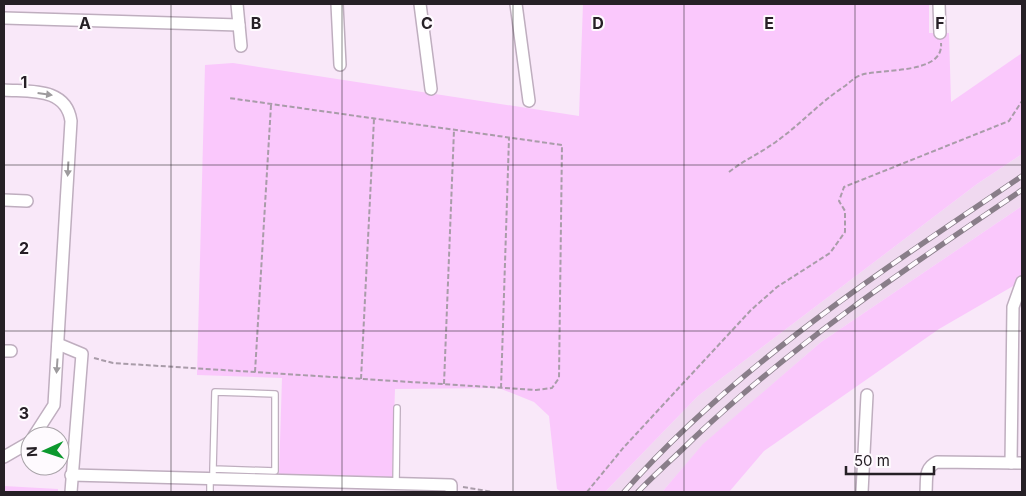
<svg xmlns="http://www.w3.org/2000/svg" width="1026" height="496" font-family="Inter,sans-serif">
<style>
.built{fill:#f0d9f0}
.green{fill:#fac8fc}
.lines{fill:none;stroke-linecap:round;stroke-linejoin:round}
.service-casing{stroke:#bfaebf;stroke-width:8}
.minor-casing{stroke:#bfaebf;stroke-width:14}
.path{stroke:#a99ca9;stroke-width:2;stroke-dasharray:5 2.5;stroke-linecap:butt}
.service{stroke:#fff;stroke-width:5.5}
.minor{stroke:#fff;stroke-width:11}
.rail-casing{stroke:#897e89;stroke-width:5.5}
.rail{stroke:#fefafe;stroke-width:4;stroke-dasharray:11;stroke-linecap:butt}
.oneway{fill:#9d9b9d}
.grid{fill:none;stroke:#262026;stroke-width:1;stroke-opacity:0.55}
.grid-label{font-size:16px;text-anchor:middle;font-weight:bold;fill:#262026;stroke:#fefafe;stroke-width:4;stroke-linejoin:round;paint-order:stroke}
</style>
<rect width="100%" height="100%" fill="#f9e8f9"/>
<!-- built -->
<path class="built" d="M 1022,154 L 1022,206 L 821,342 L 704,444 L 662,492 L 605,492 L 698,396 L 977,184 Z"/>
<!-- green -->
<g class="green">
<path d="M 583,4 L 929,4 L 929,33 L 949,33 L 951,102 L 1022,53 L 1022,154 L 977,184 L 698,396 L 605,492 L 562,492 L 557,489 L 549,416 L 534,402 L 499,388 L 395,389 L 392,477 L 279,474 L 282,378 L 197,375 L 205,65 L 233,63 L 579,116 Z"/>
<path d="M 1022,206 L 1022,281 L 939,329 L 764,451 L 729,492 L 662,492 L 703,444 L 821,342 Z"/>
<path d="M 4,486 L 58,489 L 58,492 L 4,492 Z"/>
</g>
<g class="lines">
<defs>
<g id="service">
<path d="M 213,469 L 275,471 L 275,394 L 215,392 L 213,469 L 213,479"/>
<path d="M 396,484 L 397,408"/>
<path d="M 210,492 L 210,479"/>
</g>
<g id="minor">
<path d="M 237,4 L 241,46"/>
<path d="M 337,4 L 340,65"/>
<path d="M 420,4 L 431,89"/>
<path d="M 516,4 L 529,101"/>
<path d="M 939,4 L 940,33"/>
<path d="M 4,18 L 239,25"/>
<path d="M 4,90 C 30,92 66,87 71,121 L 54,405 L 34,436"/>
<path d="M 4,200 L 27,201"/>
<path d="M 58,344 L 82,354 L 71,492"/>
<path d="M 4,351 L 11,351"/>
<path d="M 4,457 L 30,442"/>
<path d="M 1011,463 L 1013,307 L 1022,282"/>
<path d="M 71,475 L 451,485 L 451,492"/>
<path d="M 862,492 L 867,395"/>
<path d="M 926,492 C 927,479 924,468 937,462 L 1022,463"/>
</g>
</defs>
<!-- service casing -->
<use href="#service" class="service-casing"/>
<!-- minor casing -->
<use href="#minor" class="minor-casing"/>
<!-- path -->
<g class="path">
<path d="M 729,172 C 744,160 761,153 777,141 C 801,124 820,102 845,86 C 850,82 855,77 861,75 C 882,68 944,75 941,43"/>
<path d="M 94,358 L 113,363 L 536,390 L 552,388 L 559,378 L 562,145 L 229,98"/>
<path d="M 255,372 L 271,105"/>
<path d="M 361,379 L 374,119"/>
<path d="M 444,384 L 454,130"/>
<path d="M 501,388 L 509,138"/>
<path d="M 463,487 L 493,492"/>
<path d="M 587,492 L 624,447 L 751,310 L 777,287 L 830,253 L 845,232 L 845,211 L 839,201 L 844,187 L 1009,121 L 1022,101"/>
</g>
<!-- service -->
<use href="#service" class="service"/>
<!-- minor -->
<use href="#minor" class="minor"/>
<defs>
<g id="rail">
<path d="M 624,492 C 737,364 882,271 1022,176"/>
<path d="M 638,492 C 655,474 675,457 693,439 C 793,344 908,267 1022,190"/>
</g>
</defs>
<!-- rail casing -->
<use href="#rail" class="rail-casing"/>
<!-- rail -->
<use href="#rail" class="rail"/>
</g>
<!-- one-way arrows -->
<defs><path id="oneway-solid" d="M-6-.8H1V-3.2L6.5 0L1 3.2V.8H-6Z" transform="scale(1.25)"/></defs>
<g class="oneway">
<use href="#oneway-solid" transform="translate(45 94) rotate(8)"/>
<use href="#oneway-solid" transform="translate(68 169) rotate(93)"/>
<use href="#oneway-solid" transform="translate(57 366) rotate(94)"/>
</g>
<!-- grid -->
<path class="grid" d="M 171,4 L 171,492M 342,4 L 342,492M 513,4 L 513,492M 684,4 L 684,492M 855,4 L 855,492M 4,165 L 1022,165M 4,331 L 1022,331"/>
<g class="grid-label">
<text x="85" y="29">A</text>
<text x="256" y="29">B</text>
<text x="427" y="29">C</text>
<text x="598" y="29">D</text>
<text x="769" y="29">E</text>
<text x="940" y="29">F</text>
<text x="24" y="88">1</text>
<text x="24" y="254">2</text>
<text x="24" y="419">3</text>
</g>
<!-- border -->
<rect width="1026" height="496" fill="none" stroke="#262026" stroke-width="10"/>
<!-- north arrow -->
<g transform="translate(45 451) rotate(267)"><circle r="24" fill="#fefafe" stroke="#a8a3a8"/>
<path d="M0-4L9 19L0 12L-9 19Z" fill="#0c982e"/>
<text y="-8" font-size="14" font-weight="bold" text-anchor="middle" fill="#262026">N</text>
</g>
<!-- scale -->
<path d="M846 466v8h88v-8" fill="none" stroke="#262026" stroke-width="2.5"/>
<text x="854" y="466" font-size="15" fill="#262026" stroke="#fefafe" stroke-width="4" paint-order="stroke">50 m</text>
</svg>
